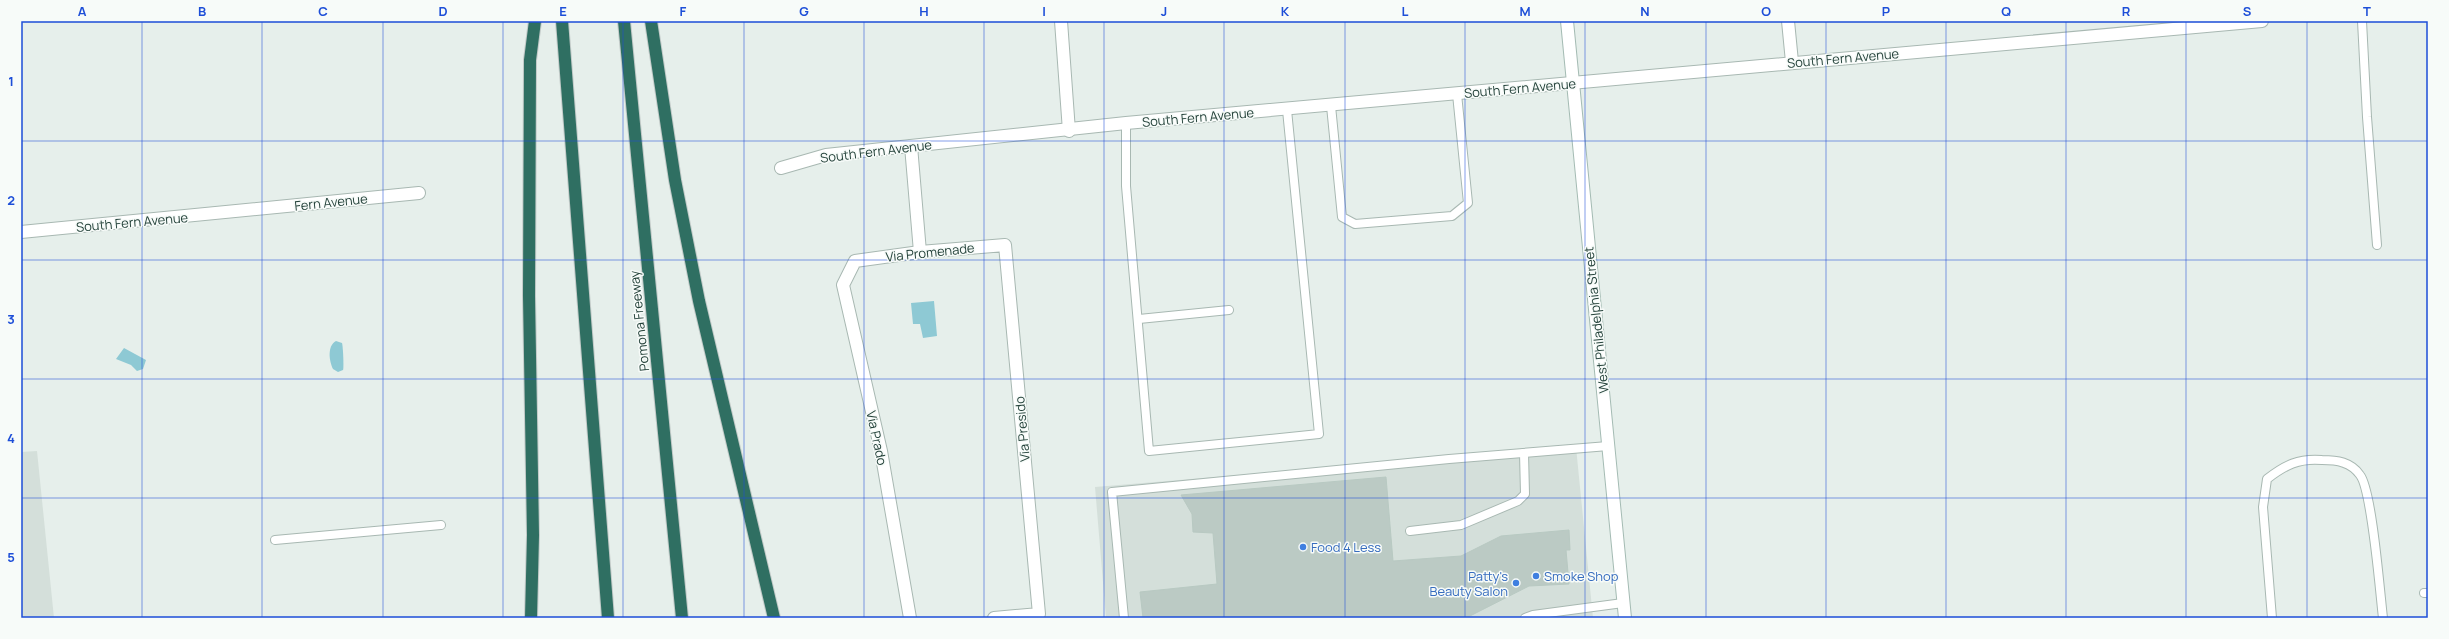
<svg xmlns="http://www.w3.org/2000/svg" width="2449" height="639" font-family="Manrope,sans-serif">
<style>
.built{fill:#d4dfda}
.water{fill:#8ec9d4}
.building{fill:#bbcac4;stroke:#b8c9c2}
.lines{fill:none;stroke-linecap:round;stroke-linejoin:round}
.lane-casing{stroke:#a8b8b2;stroke-width:10}
.street-casing{stroke:#a8b8b2;stroke-width:14}
.secondary-casing{stroke:#a4bbb3;stroke-width:14}
.highway-casing{stroke:#c2cac8;stroke-width:14}
.lane{stroke:#fff;stroke-width:8}
.street{stroke:#fff;stroke-width:12}
.secondary{stroke:#fff;stroke-width:12}
.highway{stroke:#2f6f62;stroke-width:12}
.grid{fill:none;stroke:#1d4ed8;stroke-width:1;stroke-opacity:0.55}
.shop-dot{fill:#3f7fe0;stroke:#f7fbf9;stroke-width:1.5}
.labels{text-anchor:middle;stroke-width:3;stroke-linejoin:round;paint-order:stroke}
.street-label{font-size:13px;fill:#24423a;stroke:#f7fbf9}
.shop-label{font-size:13px;fill:#366cbe;stroke:#f7fbf9;text-anchor:start}
.neatline{fill:none;stroke:#1d4ed8;stroke-width:1.5}
.grid-label{font-size:13px;text-anchor:middle;font-weight:bold;fill:#1d4ed8}
</style>
<rect width="100%" height="100%" fill="#e6efeb"/>
<!-- built -->
<g class="built">
<path d="M 1576,447 L 1593,618 L 1106,618 L 1095,487 Z"/>
<path d="M 37,451 L 54,618 L 21,618 L 21,452 Z"/>
</g>
<!-- water -->
<g class="water">
<path d="M 934,301 L 937,336 L 923,338 L 920,324 L 913,324 L 911,303 Z"/>
<path d="M 336,341 L 342,343 C 343,346 344,368 343,370 L 338,372 L 333,369 C 329,361 327,346 336,341 Z"/>
<path d="M 124,348 L 146,360 L 143,369 L 137,371 L 131,365 L 116,359 Z"/>
</g>
<!-- building -->
<path class="building" d="M 1386,477 L 1393,561 L 1461,556 L 1501,536 L 1569,530 L 1570,550 L 1566,550 L 1569,584 L 1529,586 L 1466,618 L 1143,618 L 1140,592 L 1217,584 L 1213,533 L 1193,532 L 1192,514 L 1181,495 Z"/>
<g class="lines">
<defs>
<g id="lane">
<path d="M 2362,21 L 2367,117 L 2377,245"/>
<path d="M 1331,106 L 1342,217 L 1355,224 L 1452,216 L 1468,203 L 1457,94"/>
<path d="M 1126,123 L 1126,186 L 1149,451 L 1319,434 L 1287,110"/>
<path d="M 1139,319 L 1229,310"/>
<path d="M 1410,531 L 1461,525 L 1518,501 L 1525,494 L 1524,453"/>
<path d="M 275,540 L 441,525"/>
<path d="M 2424,593 L 2428,593"/>
<path d="M 1124,618 L 1112,492 L 1449,459 L 1608,446"/>
<path d="M 1525,618 L 1533,615 L 1623,603"/>
<path d="M 2272,618 L 2263,507 L 2267,479 C 2285,465 2299,458 2322,460 C 2337,460 2351,462 2360,475 C 2372,490 2380,593 2383,618"/>
</g>
<g id="street">
<path d="M 1061,21 L 1069,131"/>
<path d="M 1788,21 L 1792,62"/>
<path d="M 911,146 L 920,252"/>
<path d="M 781,168 L 826,155 L 1126,123 L 2262,21"/>
<path d="M 21,232 L 419,193"/>
<path d="M 910,618 L 881,451 L 843,285 L 855,261 L 920,252 L 1005,245 L 1039,614 L 994,618"/>
</g>
<path id="secondary" d="M 1567,21 L 1625,618"/>
<g id="highway">
<path d="M 562,21 L 608,618"/>
<path d="M 624,21 L 682,618"/>
<path d="M 651,21 L 675,180 L 699,301 L 774,618"/>
<path d="M 531,618 L 533,535 L 529,296 L 530,60 L 535,21"/>
</g>
</defs>
<!-- lane casing -->
<use href="#lane" class="lane-casing"/>
<!-- street casing -->
<use href="#street" class="street-casing"/>
<!-- secondary casing -->
<use href="#secondary" class="secondary-casing"/>
<!-- highway casing -->
<use href="#highway" class="highway-casing"/>
<!-- lane -->
<use href="#lane" class="lane"/>
<!-- street -->
<use href="#street" class="street"/>
<!-- secondary -->
<use href="#secondary" class="secondary"/>
<!-- highway -->
<use href="#highway" class="highway"/>
</g>
<!-- grid -->
<path class="grid" d="M 142,21 L 142,618M 262,21 L 262,618M 383,21 L 383,618M 503,21 L 503,618M 623,21 L 623,618M 744,21 L 744,618M 864,21 L 864,618M 984,21 L 984,618M 1104,21 L 1104,618M 1224,21 L 1224,618M 1345,21 L 1345,618M 1465,21 L 1465,618M 1585,21 L 1585,618M 1706,21 L 1706,618M 1826,21 L 1826,618M 1946,21 L 1946,618M 2066,21 L 2066,618M 2186,21 L 2186,618M 2307,21 L 2307,618M 21,141 L 2428,141M 21,260 L 2428,260M 21,379 L 2428,379M 21,498 L 2428,498"/>
<!-- markers -->
<g class="shop-dot">
<circle cx="1303" cy="547" r="4"/>
<circle cx="1536" cy="576" r="4"/>
<circle cx="1516" cy="583" r="4"/>
</g>
<g class="labels">
<!-- street labels -->
<g class="street-label">
<text transform="translate(1843 58) rotate(-5)" y="5">South Fern Avenue</text>
<text transform="translate(1520 88) rotate(-5)" y="5">South Fern Avenue</text>
<text transform="translate(1198 117) rotate(-5)" y="5">South Fern Avenue</text>
<text transform="translate(876 151) rotate(-7)" y="5">South Fern Avenue</text>
<text transform="translate(331 202) rotate(-6)" y="5">Fern Avenue</text>
<text transform="translate(132 222) rotate(-5)" y="5">South Fern Avenue</text>
<text transform="translate(930 252) rotate(-6)" y="5">Via Promenade</text>
<text transform="translate(1596 320) rotate(-96)" y="5">West Philadelphia Street</text>
<text transform="translate(639 321) rotate(-96)" y="5">Pomona Freeway</text>
<text transform="translate(1022 429) rotate(-95)" y="5">Via Presido</text>
<text transform="translate(877 438) rotate(78)" y="5">Via Prado</text>
</g>
<!-- shop labels -->
<g class="shop-label">
<text x="1311" y="552">Food 4 Less</text>
<text x="1508" y="581" text-anchor="end">Patty's<tspan x="1508" dy="15">Beauty Salon</tspan></text>
<text x="1544" y="581">Smoke Shop</text>
</g>
</g>
<!-- border -->
<rect width="2449" height="639" fill="none" stroke="#f7fbf9" stroke-width="44"/>
<rect x="22" y="22" width="2405" height="595" class="neatline"/>
<g class="grid-label">
<text x="82" y="16">A</text>
<text x="202" y="16">B</text>
<text x="323" y="16">C</text>
<text x="443" y="16">D</text>
<text x="563" y="16">E</text>
<text x="683" y="16">F</text>
<text x="804" y="16">G</text>
<text x="924" y="16">H</text>
<text x="1044" y="16">I</text>
<text x="1164" y="16">J</text>
<text x="1285" y="16">K</text>
<text x="1405" y="16">L</text>
<text x="1525" y="16">M</text>
<text x="1645" y="16">N</text>
<text x="1766" y="16">O</text>
<text x="1886" y="16">P</text>
<text x="2006" y="16">Q</text>
<text x="2126" y="16">R</text>
<text x="2247" y="16">S</text>
<text x="2367" y="16">T</text>
<text x="11" y="86">1</text>
<text x="11" y="205">2</text>
<text x="11" y="324">3</text>
<text x="11" y="443">4</text>
<text x="11" y="562">5</text>
</g>
</svg>
